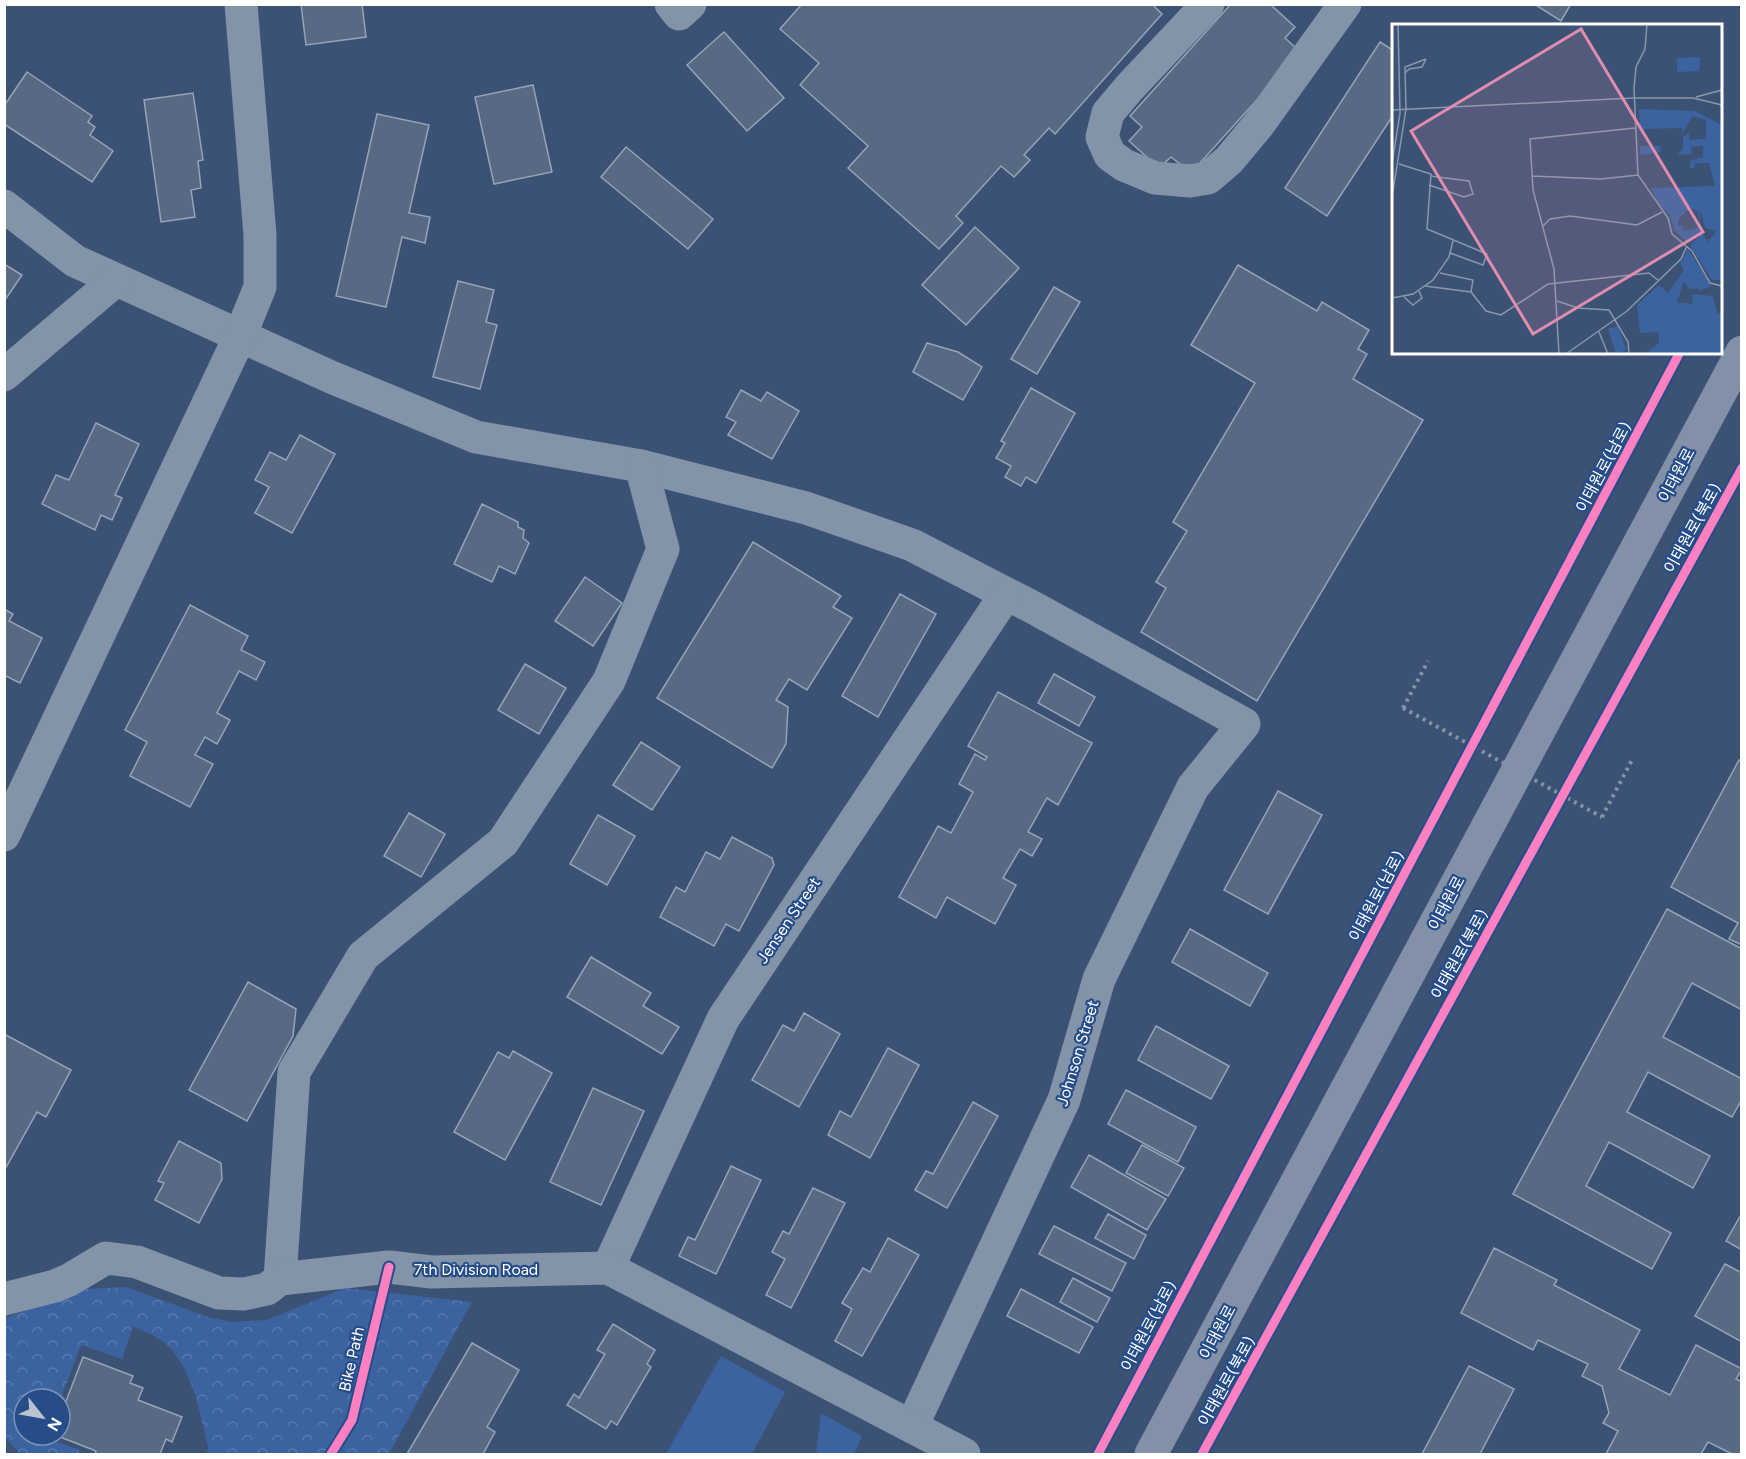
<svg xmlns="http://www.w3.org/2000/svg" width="1746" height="1459" font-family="Figtree,'Noto Sans KR',sans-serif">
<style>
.green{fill:#3a63a0}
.forest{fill:url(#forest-crowns)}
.building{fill:#586984;stroke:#97a3b7;stroke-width:1.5}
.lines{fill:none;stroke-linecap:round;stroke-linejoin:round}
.path{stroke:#8393a8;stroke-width:4;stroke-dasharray:3 4.5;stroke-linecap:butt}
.minor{stroke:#8393a8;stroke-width:33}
.major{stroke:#8291a7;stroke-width:33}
.path-bridge{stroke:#8393a8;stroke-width:4;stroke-dasharray:3 4.5;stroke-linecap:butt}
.cycleway-casing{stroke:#264d8a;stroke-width:13}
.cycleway{stroke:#ff80c0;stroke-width:9}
.labels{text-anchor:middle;stroke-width:4.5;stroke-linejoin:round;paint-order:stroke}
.street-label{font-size:16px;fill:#fff;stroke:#264d8a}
.inset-road{fill:none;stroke:#8a97ac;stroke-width:1.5}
.view{fill:#e08cad;fill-opacity:0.15;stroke:#e08cad;stroke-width:3}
.inset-edge{fill:none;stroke:#fff;stroke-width:3}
</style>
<defs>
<pattern id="forest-crowns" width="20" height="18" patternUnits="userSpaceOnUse" patternTransform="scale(1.5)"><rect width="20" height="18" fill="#3a63a0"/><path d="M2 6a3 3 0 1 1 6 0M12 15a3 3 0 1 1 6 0" fill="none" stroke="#587aae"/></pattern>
</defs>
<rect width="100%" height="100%" fill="#3c5274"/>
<!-- green -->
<g class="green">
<path d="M 721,1356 L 785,1392 L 752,1454 L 666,1454 Z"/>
<path d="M 821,1413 L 862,1436 L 854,1454 L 816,1454 Z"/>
</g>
<!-- forest -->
<path class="forest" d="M 126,1287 L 208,1317 L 231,1322 L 267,1320 L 345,1288 L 472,1302 L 389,1454 L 207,1454 L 208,1447 C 199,1411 194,1371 166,1344 C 158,1336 143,1332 133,1326 L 122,1359 L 81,1345 L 60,1400 L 60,1399 L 24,1399 L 24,1435 L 47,1435 L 47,1438 L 79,1450 L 79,1454 L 20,1454 L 5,1437 L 4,1318 L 87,1289 Z"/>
<!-- building -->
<g class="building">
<path d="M 301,4 L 362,4 L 366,37 L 306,45 Z"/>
<path d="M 802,4 L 1152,4 L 1162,14 L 1055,134 L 1049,128 L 1024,155 L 1030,160 L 1014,177 L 1001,166 L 956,216 L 963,223 L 939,249 L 848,168 L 868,146 L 800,85 L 819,63 L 780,29 Z"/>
<path d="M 1231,4 L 1270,4 L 1295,27 L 1285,38 L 1300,52 L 1191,173 L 1171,157 L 1159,168 L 1129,141 L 1142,127 L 1130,116 Z"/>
<path d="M 1534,4 L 1571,4 L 1561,21 Z"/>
<path d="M 724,32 L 784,98 L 747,131 L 687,65 Z"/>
<path d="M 1380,42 L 1394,51 L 1394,114 L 1327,216 L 1285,188 Z"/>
<path d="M 27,72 L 92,116 L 88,122 L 95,127 L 90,135 L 113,151 L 92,182 L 4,124 L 4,106 Z"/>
<path d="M 533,85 L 552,172 L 494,184 L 475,97 Z"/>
<path d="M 193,93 L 203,160 L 198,161 L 201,188 L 191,190 L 195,217 L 161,222 L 144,100 Z"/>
<path d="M 377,114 L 429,125 L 409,213 L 430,217 L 425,243 L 402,237 L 386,307 L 336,296 Z"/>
<path d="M 626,147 L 713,219 L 688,249 L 601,177 Z"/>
<path d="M 975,227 L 1019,268 L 966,325 L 922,285 Z"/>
<path d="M 4,264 L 22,275 L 5,300 L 4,299 Z"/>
<path d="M 1238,265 L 1317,311 L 1322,302 L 1369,330 L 1358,349 L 1367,354 L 1353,379 L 1423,420 L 1257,701 L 1141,632 L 1166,588 L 1156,582 L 1187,531 L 1173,522 L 1255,383 L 1191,345 Z"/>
<path d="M 458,281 L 494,290 L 486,322 L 497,325 L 480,389 L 433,377 Z"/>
<path d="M 1054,287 L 1080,302 L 1037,374 L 1011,359 Z"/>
<path d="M 927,343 L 958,352 L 982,367 L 963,400 L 913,372 Z"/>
<path d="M 1031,388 L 1075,413 L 1036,483 L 1026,477 L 1021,486 L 1005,477 L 1011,466 L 996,458 L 1005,443 L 1001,441 Z"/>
<path d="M 741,390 L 761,401 L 767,392 L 799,411 L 772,459 L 728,435 L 736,422 L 726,417 Z"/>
<path d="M 96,423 L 139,444 L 115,495 L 122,498 L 112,520 L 101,515 L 95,530 L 42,504 L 56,475 L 69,480 Z"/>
<path d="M 300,435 L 335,454 L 292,533 L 255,513 L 269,487 L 255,480 L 270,452 L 286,460 Z"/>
<path d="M 482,504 L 518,522 L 518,527 L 524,530 L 523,538 L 529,543 L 515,574 L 499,566 L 492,582 L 454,564 Z"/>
<path d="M 753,542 L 841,596 L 833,607 L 852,618 L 807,690 L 789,679 L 776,700 L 788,707 L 786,744 L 772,768 L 657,698 Z"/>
<path d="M 585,577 L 622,603 L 593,646 L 555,621 Z"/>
<path d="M 900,594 L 936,614 L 878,717 L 842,696 Z"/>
<path d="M 190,605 L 248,636 L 241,650 L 265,662 L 256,680 L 239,671 L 217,713 L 230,720 L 217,744 L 205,737 L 195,755 L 213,764 L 190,807 L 130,776 L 147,742 L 125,730 Z"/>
<path d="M 4,609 L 13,614 L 9,621 L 42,638 L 20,683 L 4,675 Z"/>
<path d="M 525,664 L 566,688 L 539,734 L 498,710 Z"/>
<path d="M 1054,674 L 1095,697 L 1079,726 L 1038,703 Z"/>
<path d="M 998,692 L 1092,743 L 1058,805 L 1047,798 L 1028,832 L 1042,839 L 1032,856 L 1020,849 L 1003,878 L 1016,885 L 995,924 L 947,897 L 936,918 L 899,897 L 938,826 L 951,833 L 973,792 L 959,784 L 975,754 L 985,760 L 987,757 L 968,746 Z"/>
<path d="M 641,742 L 680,767 L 652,810 L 613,785 Z"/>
<path d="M 1739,760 L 1742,761 L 1742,945 L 1729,939 L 1738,923 L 1671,887 Z"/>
<path d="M 1278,791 L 1322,815 L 1268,914 L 1224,890 Z"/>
<path d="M 409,813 L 445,834 L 421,877 L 384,856 Z"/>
<path d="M 598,815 L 635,836 L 607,885 L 570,864 Z"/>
<path d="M 732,837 L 772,858 L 774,865 L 739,931 L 726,924 L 714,946 L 660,917 L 676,887 L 685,892 L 706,852 L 720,859 Z"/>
<path d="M 1667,909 L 1742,949 L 1742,1010 L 1692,983 L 1663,1037 L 1742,1079 L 1742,1099 L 1732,1117 L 1648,1072 L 1627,1112 L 1710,1156 L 1693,1188 L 1609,1142 L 1586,1186 L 1671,1233 L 1652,1269 L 1513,1194 Z"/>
<path d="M 1190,929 L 1268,973 L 1250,1006 L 1172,962 Z"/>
<path d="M 591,957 L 651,993 L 643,1006 L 679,1027 L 662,1054 L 567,997 Z"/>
<path d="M 248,982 L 296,1009 L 293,1036 L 247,1121 L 189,1090 Z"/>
<path d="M 804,1013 L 840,1034 L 799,1107 L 752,1080 L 783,1025 L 794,1031 Z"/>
<path d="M 1156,1026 L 1229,1066 L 1211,1099 L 1138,1060 Z"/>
<path d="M 4,1034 L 71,1070 L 46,1117 L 37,1112 L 4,1171 Z"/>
<path d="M 888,1048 L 919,1065 L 870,1158 L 828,1135 L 840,1111 L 851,1117 Z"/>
<path d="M 513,1051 L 552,1073 L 505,1160 L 454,1132 L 498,1052 L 509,1058 Z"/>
<path d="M 593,1088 L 644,1111 L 601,1205 L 550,1182 Z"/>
<path d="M 1126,1090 L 1196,1127 L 1178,1162 L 1108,1124 Z"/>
<path d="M 973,1102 L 998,1116 L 947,1208 L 915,1190 L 926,1171 L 933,1174 Z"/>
<path d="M 179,1141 L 221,1163 L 222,1179 L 199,1223 L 155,1200 L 164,1183 L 158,1181 Z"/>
<path d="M 1142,1145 L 1184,1168 L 1168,1196 L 1126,1173 Z"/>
<path d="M 1089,1155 L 1166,1199 L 1147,1230 L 1071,1187 Z"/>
<path d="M 731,1166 L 761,1180 L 716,1274 L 679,1256 L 688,1237 L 695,1240 Z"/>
<path d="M 813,1188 L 845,1203 L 791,1308 L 766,1295 L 785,1259 L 772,1252 L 783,1231 L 789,1234 Z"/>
<path d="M 1742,1213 L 1742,1250 L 1726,1241 Z"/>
<path d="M 1108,1214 L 1146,1235 L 1134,1259 L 1095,1238 Z"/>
<path d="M 1054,1226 L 1126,1263 L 1112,1291 L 1039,1254 Z"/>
<path d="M 888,1238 L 919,1255 L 862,1356 L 835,1341 L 852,1309 L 842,1303 L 863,1268 L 870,1272 Z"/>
<path d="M 1494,1248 L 1557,1280 L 1554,1285 L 1640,1330 L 1619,1369 L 1670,1395 L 1696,1345 L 1742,1369 L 1736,1379 L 1742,1382 L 1742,1454 L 1732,1454 L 1708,1442 L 1701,1454 L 1606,1454 L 1618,1431 L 1603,1423 L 1609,1413 L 1602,1386 L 1582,1376 L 1588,1364 L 1538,1340 L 1533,1350 L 1461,1313 Z"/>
<path d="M 1725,1264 L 1742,1273 L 1742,1342 L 1695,1316 Z"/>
<path d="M 1073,1278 L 1110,1298 L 1097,1322 L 1060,1302 Z"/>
<path d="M 1021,1289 L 1093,1327 L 1079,1353 L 1007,1316 Z"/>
<path d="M 613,1324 L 655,1350 L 647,1364 L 651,1367 L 617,1425 L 611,1421 L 606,1429 L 567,1405 L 574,1394 L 579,1398 L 605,1354 L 597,1350 Z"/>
<path d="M 472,1343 L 519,1370 L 487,1427 L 495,1432 L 483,1454 L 407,1454 Z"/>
<path d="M 83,1357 L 133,1376 L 130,1383 L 143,1388 L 138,1400 L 182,1417 L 172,1442 L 166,1439 L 160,1454 L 95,1454 L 96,1451 L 55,1435 L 60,1435 L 60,1417 Z"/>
<path d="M 1469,1366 L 1514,1389 L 1480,1454 L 1422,1454 Z"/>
</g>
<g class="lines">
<!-- path -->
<g class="path">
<path d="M 1403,708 L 1428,661"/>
<path d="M 1602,817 L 1633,758"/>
</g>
<!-- minor -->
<g class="minor">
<path d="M 671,4 L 679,14 L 690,4"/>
<path d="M 1208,4 L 1129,88 L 1108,113 L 1102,137 L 1110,155 L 1124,165 L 1155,178 L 1190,181 L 1208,178 L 1229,160 L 1259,124 L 1345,4"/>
<path d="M 4,206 L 75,261 L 331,377 L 476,437 L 641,466 L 806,508 L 912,545 L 1036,609 L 1244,724 L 1193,787 L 1099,979 L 1064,1100 L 912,1426"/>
<path d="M 4,375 L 116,280"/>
<path d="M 4,835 L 240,336 L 260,287 L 260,235 L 241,4"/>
<path d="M 608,1268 L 723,1019 L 1006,594"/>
<path d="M 280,1279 L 294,1072 L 363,956 L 503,842 L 609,681 L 663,549 L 641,466"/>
<path d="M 4,1299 L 55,1286 L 69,1280 L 106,1258 L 137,1262 L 219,1293 L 244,1294 L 267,1289 L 280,1279 L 389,1267 L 432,1272 L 608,1268 L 964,1454"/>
</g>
<!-- major -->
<path class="major" d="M 1151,1454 L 1742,352"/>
<!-- path-bridge -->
<path class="path-bridge" d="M 1403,708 L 1602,817"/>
<defs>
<g id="cycleway">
<path d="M 331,1454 L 352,1420 L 389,1267"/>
<path d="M 1098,1454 L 1680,352"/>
<path d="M 1202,1454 L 1742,468"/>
</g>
</defs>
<!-- cycleway casing -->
<use href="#cycleway" class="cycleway-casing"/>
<!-- cycleway -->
<use href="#cycleway" class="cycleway"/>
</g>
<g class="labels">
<!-- street labels -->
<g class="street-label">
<text transform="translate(1603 467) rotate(-62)" y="6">이태원로(남로)</text>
<text transform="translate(1676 475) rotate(-62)" y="6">이태원로</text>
<text transform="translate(1692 528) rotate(-61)" y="6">이태원로(북로)</text>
<text transform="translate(1376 896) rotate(-62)" y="6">이태원로(남로)</text>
<text transform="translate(1446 903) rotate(-62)" y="6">이태원로</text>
<text transform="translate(788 920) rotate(-56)" y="6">Jensen Street</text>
<text transform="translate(1459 954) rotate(-61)" y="6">이태원로(북로)</text>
<text transform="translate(1077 1053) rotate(-73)" y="6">Johnson Street</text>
<text x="476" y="1275">7th Division Road</text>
<text transform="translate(1148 1326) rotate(-62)" y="6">이태원로(남로)</text>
<text transform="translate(1217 1332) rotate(-62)" y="6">이태원로</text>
<text transform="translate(351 1359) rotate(-77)" y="6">Bike Path</text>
<text transform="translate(1226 1381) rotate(-61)" y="6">이태원로(북로)</text>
</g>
</g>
<!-- overview -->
<g transform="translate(1392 24)">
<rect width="330" height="330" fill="#3c5274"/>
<path d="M 308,33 L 307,47 L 285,48 L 285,34 ZM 248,122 L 268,122 L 269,128 L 248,131 ZM 226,302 L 234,326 L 224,330 L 216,305 Z" fill="#3a63a0"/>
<path d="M 247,85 L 303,87 L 330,101 L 330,256 L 320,256 L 298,221 L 311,209 L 315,218 L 323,210 L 323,207 L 313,204 L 309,188 L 298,184 L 287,194 L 286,202 L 290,201 L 292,207 L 305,204 L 308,198 L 306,189 L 298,187 L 306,188 L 307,189 L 308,191 L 309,201 L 308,209 L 296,219 L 282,206 L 278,191 L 267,180 L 259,164 L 323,162 L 317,139 L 303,139 L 303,144 L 298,144 L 298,137 L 311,133 L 311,122 L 299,123 L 300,130 L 285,131 L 291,125 L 291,113 L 297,109 L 297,116 L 314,115 L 314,96 L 301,92 L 290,109 L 290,104 L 248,105 ZM 296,225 L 319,262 L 307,267 L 306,264 L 297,265 L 292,257 L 285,278 L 301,280 L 300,270 L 321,272 L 325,289 L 330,290 L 330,330 L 253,330 L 267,319 L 267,308 L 248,309 L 245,281 L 267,261 L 276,269 L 292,246 L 288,240 Z" fill="#3a63a0"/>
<path class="inset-road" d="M 255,0 L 253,25 L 244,43 L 242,64 L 246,151 L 276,194 L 280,210 L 300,227 L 318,259 L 330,262M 13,49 L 17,45 L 30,43 L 34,35M 304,73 L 330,66M 0,86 L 241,74 L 301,74 L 330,81M 0,140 L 8,89 L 6,0M 7,140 L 39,150 L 35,205 L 95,230 L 91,241 L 58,229M 140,152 L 209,155 L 246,151M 37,161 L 72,173 L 81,170 L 77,157 L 38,152M 0,173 L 14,85 L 13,43 L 34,35M 150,203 L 158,195 L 178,192 L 245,201 L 270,188M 48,249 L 81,256 L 79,268M 33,262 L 79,268 L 94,287 L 109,291 L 156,260 L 257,249 L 267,257M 12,273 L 21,281 L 30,274 L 27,267M 0,274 L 21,270 L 41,256 L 57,233 L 61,217M 165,277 L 186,284 L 217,286 L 236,318 L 237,330M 207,308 L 216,330M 167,330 L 162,245 L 141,166 L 138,115 L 243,104M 174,330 L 235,287 L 289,235 L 295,222"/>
<path class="view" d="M 189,5 L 311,208 L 141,310 L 19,107 Z"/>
<rect width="330" height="330" class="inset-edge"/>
</g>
<!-- border -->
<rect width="1746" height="1459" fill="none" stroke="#ffffff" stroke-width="12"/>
<!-- north arrow -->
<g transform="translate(42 1417) rotate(121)"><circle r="28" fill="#264d8a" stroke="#7d94b9" stroke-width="1.5"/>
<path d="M0-4.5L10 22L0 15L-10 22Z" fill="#bbc2ce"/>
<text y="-9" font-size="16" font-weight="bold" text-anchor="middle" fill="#ffffff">N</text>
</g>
</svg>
